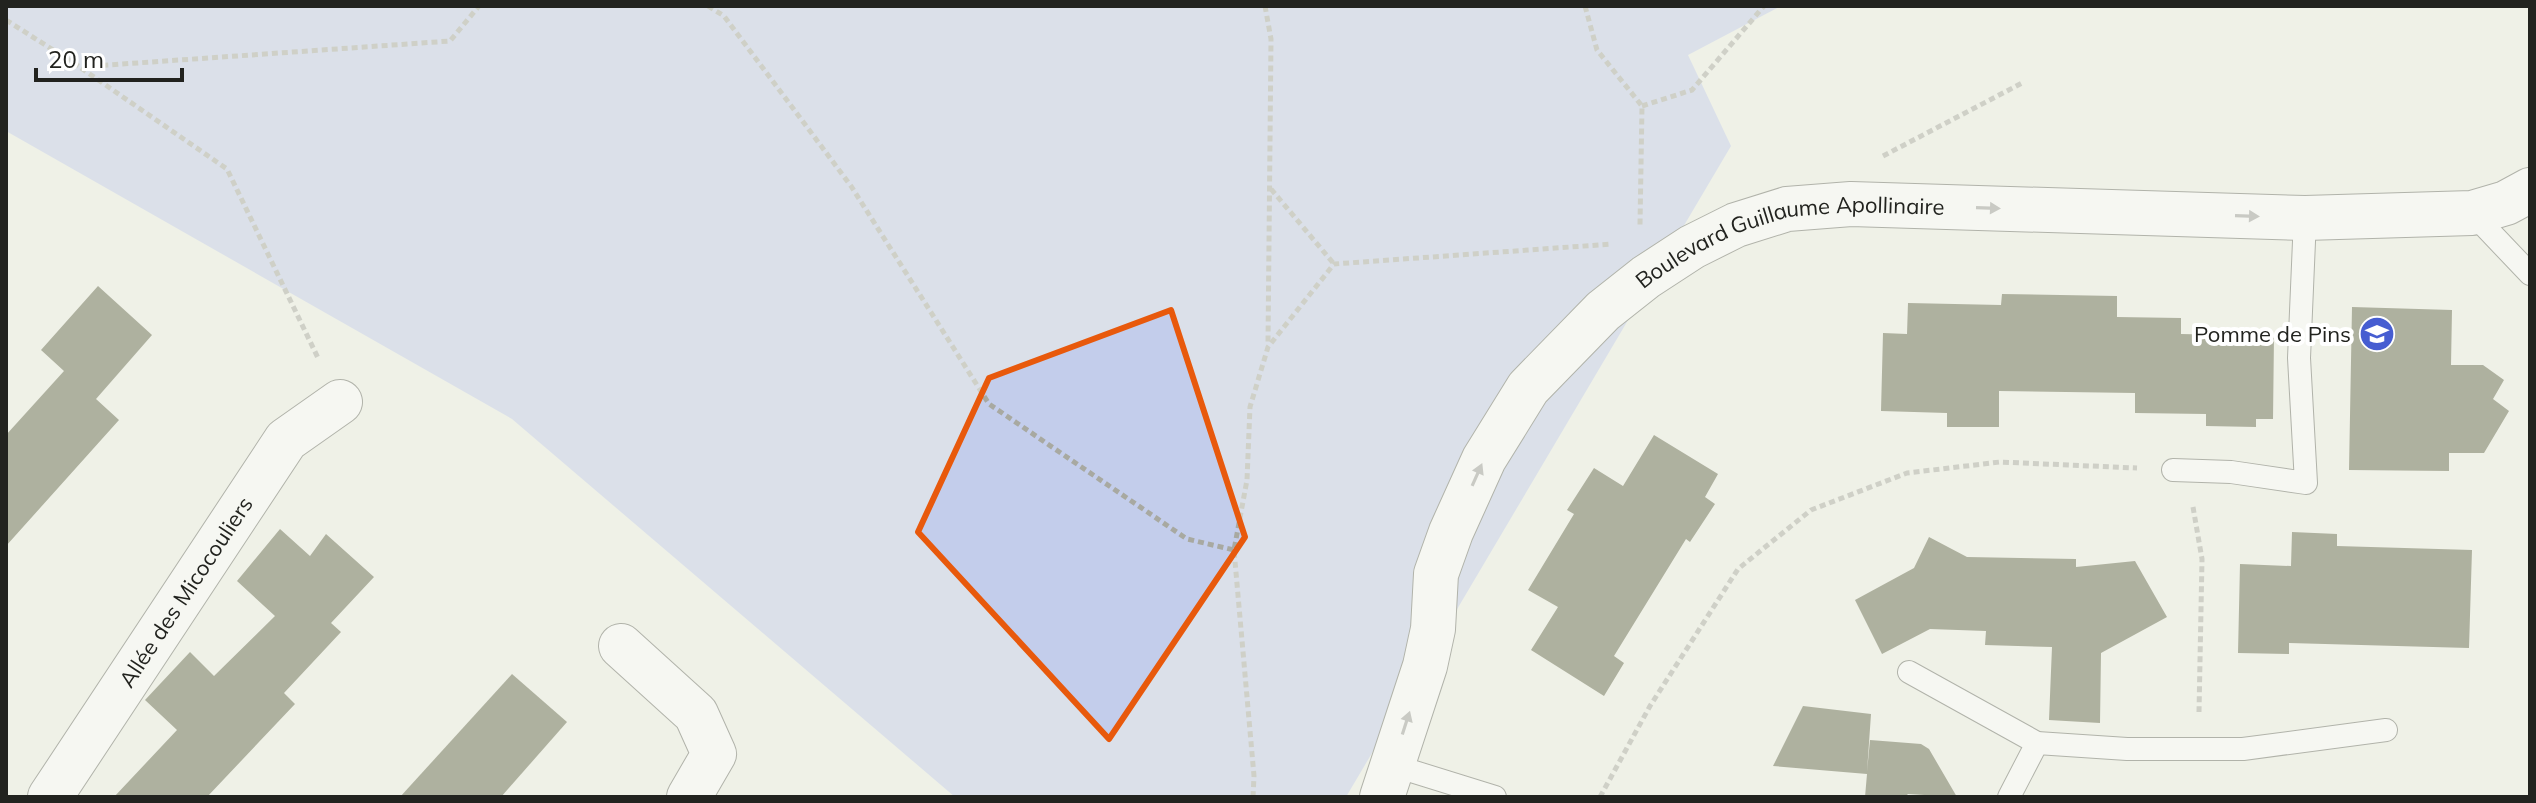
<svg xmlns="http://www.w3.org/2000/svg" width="2536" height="803" font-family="Mulish,sans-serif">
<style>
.green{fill:#c3cdeb}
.building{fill:#616447}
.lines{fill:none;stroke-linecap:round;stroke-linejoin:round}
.service-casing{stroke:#676960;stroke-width:24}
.minor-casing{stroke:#676960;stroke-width:46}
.path{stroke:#a8a9a1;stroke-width:5;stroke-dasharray:6 4;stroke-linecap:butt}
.service{stroke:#fff;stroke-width:22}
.minor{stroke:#fff;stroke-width:44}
.oneway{fill:#9c9c9a}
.marked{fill:none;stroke:#e8590c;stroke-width:6;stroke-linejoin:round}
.labels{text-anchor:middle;stroke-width:8;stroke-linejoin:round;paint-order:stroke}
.street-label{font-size:22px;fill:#22231f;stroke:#fff}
.poi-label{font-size:22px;fill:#22231f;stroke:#fff;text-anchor:end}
</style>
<rect width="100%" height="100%" fill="#eff1e7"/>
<!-- green -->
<path class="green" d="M 6,6 L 1781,6 L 1688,55 L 1731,146 L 1346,797 L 955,797 L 512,419 L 6,131 Z"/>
<!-- building -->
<g class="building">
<path d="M 98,286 L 152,335 L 96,399 L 119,420 L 6,546 L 6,435 L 64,371 L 41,350 Z"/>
<path d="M 2002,294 L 2117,296 L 2117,317 L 2181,318 L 2181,334 L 2274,336 L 2273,419 L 2256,419 L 2256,427 L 2206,426 L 2206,414 L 2135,413 L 2135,393 L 1999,391 L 1999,427 L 1947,427 L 1947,413 L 1881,411 L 1883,333 L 1907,334 L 1908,303 L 2001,305 Z"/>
<path d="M 2352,307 L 2452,310 L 2451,365 L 2483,365 L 2504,380 L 2493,399 L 2509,411 L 2484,453 L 2449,453 L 2449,471 L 2349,470 Z"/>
<path d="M 1654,435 L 1718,474 L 1705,497 L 1715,504 L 1690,542 L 1686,539 L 1614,656 L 1624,663 L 1604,696 L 1531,650 L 1558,607 L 1528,590 L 1574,514 L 1567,510 L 1594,468 L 1623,486 Z"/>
<path d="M 280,529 L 310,556 L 326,534 L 374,577 L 331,623 L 341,632 L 284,693 L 295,704 L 207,797 L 114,797 L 177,730 L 145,700 L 190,652 L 214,676 L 275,616 L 237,581 Z"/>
<path d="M 2292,532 L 2337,534 L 2337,546 L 2472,550 L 2469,648 L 2289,643 L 2289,654 L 2238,653 L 2240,564 L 2291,566 Z"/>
<path d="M 1929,537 L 1967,557 L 2076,559 L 2076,567 L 2135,561 L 2167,617 L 2101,653 L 2100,723 L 2049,720 L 2052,647 L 1985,645 L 1986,631 L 1930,629 L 1882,654 L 1855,600 L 1914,568 Z"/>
<path d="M 512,674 L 567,722 L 501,797 L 400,797 Z"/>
<path d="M 1803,706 L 1871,714 L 1867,772 L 1870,740 L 1921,744 L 1929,749 L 1957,797 L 1908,794 L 1905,797 L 1865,797 L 1867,774 L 1773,766 Z"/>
</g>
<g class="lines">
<defs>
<g id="service">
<path d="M 2472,213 L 2530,274"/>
<path d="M 2173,470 L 2231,472 L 2306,483 L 2299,358 L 2305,218"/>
<path d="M 1909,672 L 2037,743 L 2127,749 L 2243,749 L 2386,730"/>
<path d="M 1392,765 L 1495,797"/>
<path d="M 2009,797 L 2037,743"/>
</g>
<g id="minor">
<path d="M 621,646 L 696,714 L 714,754 L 689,797"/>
<path id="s1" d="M 50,797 L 286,440 L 340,402"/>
<path id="s2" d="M 1382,797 L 1425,666 L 1433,629 L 1436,574 L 1451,532 L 1484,459 L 1528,388 L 1603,311 L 1646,277 L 1692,247 L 1736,225 L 1787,209 L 1851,204 L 2305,218 L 2472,213 L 2506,203 L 2530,190"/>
</g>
</defs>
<!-- service casing -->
<use href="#service" class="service-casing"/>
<!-- minor casing -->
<use href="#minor" class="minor-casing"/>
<!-- path -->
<g class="path">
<path d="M 708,6 L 724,16 L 851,186 L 989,404 L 1187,539 L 1234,550"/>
<path d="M 1265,6 L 1271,39 L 1268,344"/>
<path d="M 1585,6 L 1597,50 L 1642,106 L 1640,225"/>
<path d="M 6,20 L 80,67 L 450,41 L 479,6"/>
<path d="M 81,68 L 227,169 L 319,360"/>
<path d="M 1642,106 L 1692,90 L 1764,6"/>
<path d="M 1883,156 L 2024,82"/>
<path d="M 1271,189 L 1334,264"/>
<path d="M 2193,507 L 2202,559 L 2199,712"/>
<path d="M 1253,797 L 1254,776 L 1234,550 L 1247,480 L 1250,407 L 1268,347 L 1334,264 L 1612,244"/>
<path d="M 1600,797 L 1650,706 L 1738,569 L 1811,510 L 1907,473 L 2000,462 L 2137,468"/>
</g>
<!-- service -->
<use href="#service" class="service"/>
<!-- minor -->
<use href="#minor" class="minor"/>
</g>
<!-- one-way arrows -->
<defs><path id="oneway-solid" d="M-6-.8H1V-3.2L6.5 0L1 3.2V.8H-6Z" transform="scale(2)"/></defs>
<g class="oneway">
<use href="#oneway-solid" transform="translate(1988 208) rotate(2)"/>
<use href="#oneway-solid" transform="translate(2247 216) rotate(2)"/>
<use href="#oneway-solid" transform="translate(1477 475) rotate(-66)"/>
<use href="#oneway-solid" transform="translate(1406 723) rotate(-72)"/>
</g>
<!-- marked area -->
<path d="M0 0H2536V803H0ZM 1171,310 L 1245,537 L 1109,739 L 918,532 L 989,378 Z" fill="#eff1e7" fill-opacity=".55" fill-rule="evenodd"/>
<path class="marked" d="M 1171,310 L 1245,537 L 1109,739 L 918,532 L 989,378 Z"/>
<!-- icons -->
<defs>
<symbol id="school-disc" viewBox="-11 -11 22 22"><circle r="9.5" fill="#465dd1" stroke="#fff"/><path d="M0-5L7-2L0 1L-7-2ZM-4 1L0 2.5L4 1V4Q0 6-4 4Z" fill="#fff"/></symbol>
</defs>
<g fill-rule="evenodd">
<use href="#school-disc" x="2357" y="314" width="40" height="40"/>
</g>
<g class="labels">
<!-- street labels -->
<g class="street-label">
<text dy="8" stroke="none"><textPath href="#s2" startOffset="754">Boulevard Guillaume Apollinaire</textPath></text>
<text dy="8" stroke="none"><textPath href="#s1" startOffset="246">Allée des Micocouliers</textPath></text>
</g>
<!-- poi labels -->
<g class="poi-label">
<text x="2351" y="342">Pomme de Pins</text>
</g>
</g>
<!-- border -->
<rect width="2536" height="803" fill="none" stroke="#22231f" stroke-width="16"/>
<!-- scale -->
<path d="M36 68v12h146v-12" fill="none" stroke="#22231f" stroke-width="4"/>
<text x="48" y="68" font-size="24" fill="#22231f" stroke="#ffffff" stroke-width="6" paint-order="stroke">20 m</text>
</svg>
